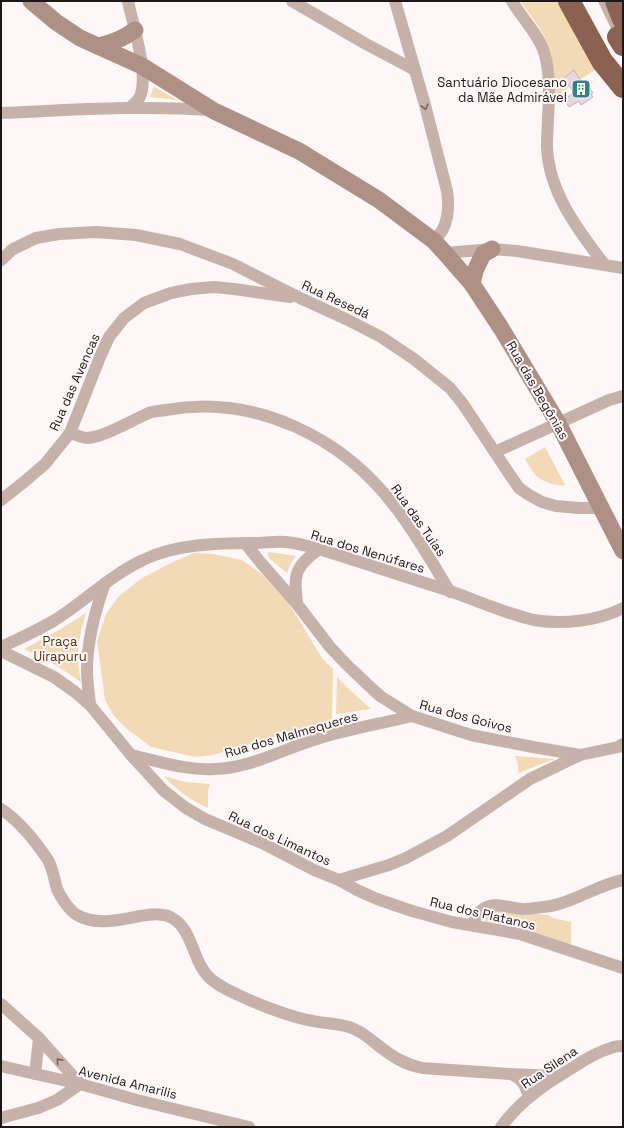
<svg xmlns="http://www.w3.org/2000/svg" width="624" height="1128" font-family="'Space Grotesk',sans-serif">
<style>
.green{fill:#f3dab6}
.building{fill:#e7d7e3;stroke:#c1b2bd}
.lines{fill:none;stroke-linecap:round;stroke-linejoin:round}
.lane{stroke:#c7b2aa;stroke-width:6}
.street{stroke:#c7b2aa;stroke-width:12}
.secondary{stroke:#ae9084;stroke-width:17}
.highway{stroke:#8b6251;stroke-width:22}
.oneway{stroke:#726461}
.labels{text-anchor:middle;stroke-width:4;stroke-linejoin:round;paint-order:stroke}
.poi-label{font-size:13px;fill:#1e1718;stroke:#fff6f7;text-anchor:end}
.street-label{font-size:13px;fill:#1e1718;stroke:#fff6f7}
.park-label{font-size:13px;fill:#513604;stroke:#fff6f7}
</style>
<rect width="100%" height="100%" fill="#fff6f7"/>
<!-- green -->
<g class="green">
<path d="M 520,1 L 562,1 L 599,67 L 553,98 L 550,52 L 546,40 L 539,27 Z"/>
<path d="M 154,86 L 155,87 L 177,100 L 150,97 Z"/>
<path d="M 545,447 L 565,485 C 560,486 557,485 552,484 C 536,479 533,473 525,459 Z"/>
<path d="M 269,552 L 296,556 L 291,563 L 287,573 L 270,559 L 267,553 Z"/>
<path d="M 194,553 L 213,554 L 242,560 L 262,574 L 289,604 L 322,658 L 333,669 L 332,720 L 213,755 L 195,757 L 151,747 L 127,729 L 114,716 L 105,700 L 97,641 L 106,614 L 119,596 L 142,578 L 173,562 Z"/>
<path d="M 86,613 C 78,639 76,655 81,682 L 57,666 L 24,649 L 57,631 Z"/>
<path d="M 337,677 L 352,692 L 371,709 L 336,714 Z"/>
<path d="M 515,756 L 555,759 L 518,773 L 518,764 Z"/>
<path d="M 164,776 L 185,782 L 210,784 L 208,790 L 208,808 C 192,801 175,789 164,776 Z"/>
<path d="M 491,909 L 548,915 L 553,918 L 571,922 L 571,945 L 485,924 L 485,911 Z"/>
</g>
<!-- building -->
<path class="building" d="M 574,70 L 583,85 L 587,84 L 593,93 L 591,94 L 593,97 L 581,105 L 579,101 L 569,107 L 564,99 L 574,93 L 564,78 Z"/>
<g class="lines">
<!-- lane -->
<path class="lane" d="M 601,1 L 617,34"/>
<!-- street -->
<g class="street">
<path d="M 128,1 C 133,25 148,71 141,94 C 139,101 134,104 129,108"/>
<path d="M 292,1 L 366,44 L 415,70"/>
<path d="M 395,1 L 425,105 L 447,191 C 449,204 449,217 443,229 C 441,233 437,237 434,241"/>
<path d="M 512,1 C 521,17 539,35 544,52 C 553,80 547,117 547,146 C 548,191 578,230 604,264"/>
<path d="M 1,113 C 71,110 141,105 211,110"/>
<path d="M 445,253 L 492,249 L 517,251 L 623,268"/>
<path d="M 1,260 L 13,249 L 36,238 L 59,234 L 96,232 L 136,235 L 180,244 L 233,264 L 300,298 L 346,319 L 381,337 L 414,359 L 450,388 L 463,404 L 508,472 L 519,488 L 529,495 L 542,502 L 556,506 L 579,508 L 602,508"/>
<path d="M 70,433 C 75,434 82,438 87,438 C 105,437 132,420 149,413 C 154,411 161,411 166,410 C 255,394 343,437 396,508 C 416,534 433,564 450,592"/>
<path d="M 495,452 L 609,400 L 623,396"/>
<path d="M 1,500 L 24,482 L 45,464 L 70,433 L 100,357 L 109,337 L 124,318 L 144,303 L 171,293 L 191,289 L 214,287 L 234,289 L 290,297"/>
<path d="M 245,543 L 261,563 L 297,604 L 330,647 L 346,664 L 366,683 L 380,696 L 412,716 L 471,735 L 533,747 L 580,755 L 618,747 L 623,744"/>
<path d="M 297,604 C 294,573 294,568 319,549"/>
<path d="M 1,647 C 19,639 38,630 55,620 C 85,601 111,575 143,560 C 175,544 218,543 253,543 C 264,543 275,541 286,542 C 297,543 308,546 319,549 C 361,562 402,576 444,589 C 474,599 503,613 534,620 C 563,625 597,621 623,608"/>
<path d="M 1,651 L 54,677 L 75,692 L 90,705 L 131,755 L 164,791 L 186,808 L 205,819 L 262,843 L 314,870 L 339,880 L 357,890 L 377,899 L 412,911 L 452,922 L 520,934 L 623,968"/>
<path d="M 90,705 C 89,694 87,682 87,671 C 87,640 95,611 105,583"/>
<path d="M 131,755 C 158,761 187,771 215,769 C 251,768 283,749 317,739 C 348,729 380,724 412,716"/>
<path d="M 1,809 C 19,821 36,842 48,860 C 53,869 54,879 57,889 C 61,898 69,910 77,915 C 96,926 120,920 140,916 C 150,915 163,912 172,918 C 194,930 192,964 212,980 C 223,989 235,993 247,999 C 268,1008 290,1017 313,1021 C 326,1024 342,1023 354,1029 C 364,1033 371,1040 379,1046 C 393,1057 404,1064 422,1068 L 510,1074 L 559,1076"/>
<path d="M 339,880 L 389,865 L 406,858 L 447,836 L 530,779 L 580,755"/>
<path d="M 472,925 C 476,917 480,908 490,906 C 500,903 513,909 523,909 C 532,909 542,907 551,906 C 576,901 598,885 623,880"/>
<path d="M 1,1004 L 39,1038 L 80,1084 L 57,1100 L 38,1108 L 1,1118"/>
<path d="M 1,1066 L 80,1084 L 137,1100 L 249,1127"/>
<path d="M 35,1074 L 39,1038"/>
<path d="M 511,1074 C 523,1080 525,1084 529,1097"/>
<path d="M 501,1127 C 520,1101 545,1084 572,1068 C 584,1060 597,1052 611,1048 C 615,1046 619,1046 623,1046"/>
</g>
<!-- secondary -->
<g class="secondary">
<path d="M 31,1 L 56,22 L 80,38 L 142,66 L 214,111 L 299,151 L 379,200 L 434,241 L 445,253 L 472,284 L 501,328 L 558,423 L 623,551"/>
<path d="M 98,46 C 112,43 123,39 135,30"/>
<path d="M 472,284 L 475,271 L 483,254 L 492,249"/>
</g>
<!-- highway -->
<g class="highway">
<path d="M 569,1 L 602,61 L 623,87"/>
<path d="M 616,1 L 623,19"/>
<path d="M 618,37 L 623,45"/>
</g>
</g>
<!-- one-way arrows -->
<defs><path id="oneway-chevron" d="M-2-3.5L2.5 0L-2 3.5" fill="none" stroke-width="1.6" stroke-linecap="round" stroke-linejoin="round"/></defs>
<g class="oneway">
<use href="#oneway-chevron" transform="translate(425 107) rotate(75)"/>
<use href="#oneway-chevron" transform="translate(59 1061) rotate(-131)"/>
</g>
<!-- icons -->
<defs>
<symbol id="building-square" viewBox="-11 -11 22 22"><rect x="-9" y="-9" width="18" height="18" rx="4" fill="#367f82" stroke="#fff6f7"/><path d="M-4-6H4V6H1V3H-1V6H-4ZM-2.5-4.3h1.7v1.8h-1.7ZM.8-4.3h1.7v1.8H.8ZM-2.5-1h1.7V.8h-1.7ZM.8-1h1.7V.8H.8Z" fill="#fff"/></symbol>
</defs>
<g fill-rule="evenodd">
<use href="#building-square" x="570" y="78" width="22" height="22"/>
</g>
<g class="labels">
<!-- poi labels -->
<g class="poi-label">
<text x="567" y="87">Santuário Diocesano<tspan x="567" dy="15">da Mãe Admirável</tspan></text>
</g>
<!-- street labels -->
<g class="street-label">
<text transform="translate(336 299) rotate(25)" y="5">Rua Resedá</text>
<text transform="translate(74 382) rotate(-66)" y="5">Rua das Avencas</text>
<text transform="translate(538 390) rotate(60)" y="5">Rua das Begônias</text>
<text transform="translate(419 520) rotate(55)" y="5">Rua das Tuias</text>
<text transform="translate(368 551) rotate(17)" y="5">Rua dos Nenúfares</text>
<text transform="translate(466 716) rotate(15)" y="5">Rua dos Goivos</text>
<text transform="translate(291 734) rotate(-16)" y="5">Rua dos Malmequeres</text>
<text transform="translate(280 838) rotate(25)" y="5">Rua dos Limantos</text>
<text transform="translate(483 913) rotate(13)" y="5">Rua dos Platanos</text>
<text transform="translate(549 1067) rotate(-34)" y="5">Rua Silena</text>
<text transform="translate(128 1082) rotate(14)" y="5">Avenida Amarilis</text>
</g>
<!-- park labels -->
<g class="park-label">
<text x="60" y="646">Praça<tspan x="60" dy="15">Uirapuru</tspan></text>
</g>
</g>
<!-- border -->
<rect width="624" height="1128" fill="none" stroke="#1e1718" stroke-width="4"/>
</svg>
